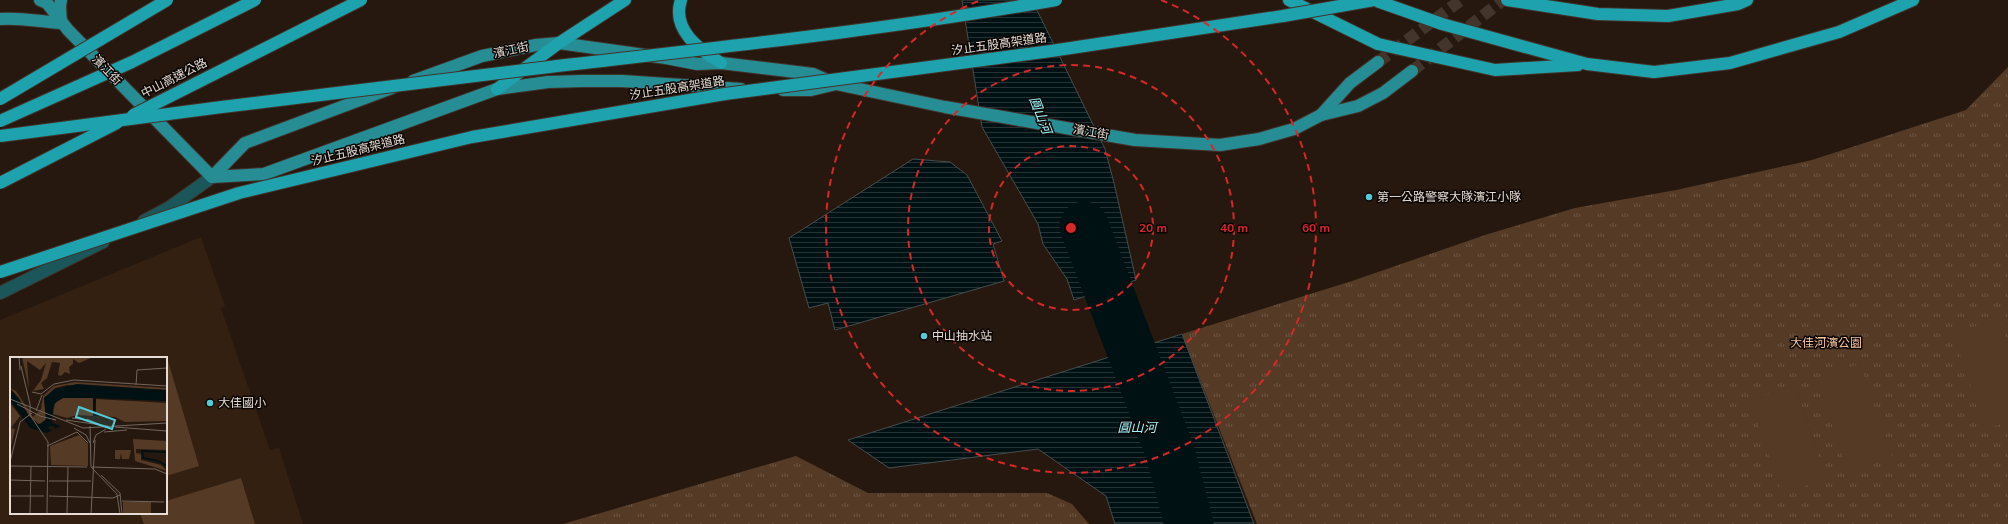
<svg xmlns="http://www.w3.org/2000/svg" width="2008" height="524" font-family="'Nunito Sans','Noto Sans TC',sans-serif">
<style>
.built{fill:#332011;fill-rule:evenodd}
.park{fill:url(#park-tufts)}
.pitch{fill:#553a25}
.water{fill:url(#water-rules);stroke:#454e4e}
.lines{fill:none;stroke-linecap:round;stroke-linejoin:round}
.river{stroke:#001114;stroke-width:49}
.major-tunnel{stroke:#43352c;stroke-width:12;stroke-dasharray:12 6;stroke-linecap:butt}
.minor-casing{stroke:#41332a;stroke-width:14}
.major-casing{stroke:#41332a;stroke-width:14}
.highway-casing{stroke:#41332a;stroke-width:14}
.minor{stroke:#1b565b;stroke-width:12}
.major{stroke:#278d95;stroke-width:12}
.highway{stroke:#1ea3ae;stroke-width:12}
.highway-bridge-casing{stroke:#41332a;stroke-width:14;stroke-linecap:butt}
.highway-bridge{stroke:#1ea3ae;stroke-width:12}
.ring{fill:none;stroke:#d62828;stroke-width:2;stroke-dasharray:7 5}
.poi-dot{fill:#52cbd7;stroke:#0a0503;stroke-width:1.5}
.labels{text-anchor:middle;stroke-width:3;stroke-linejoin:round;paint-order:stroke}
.street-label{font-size:12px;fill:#e6dcd5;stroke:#0a0503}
.poi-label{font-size:12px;fill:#e6dcd5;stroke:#0a0503;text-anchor:start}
.park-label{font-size:12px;fill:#fcc69d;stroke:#0a0503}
.water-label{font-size:13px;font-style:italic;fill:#9ff3fb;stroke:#0a0503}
.inset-river{fill:none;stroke:#001114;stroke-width:2}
.inset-road{fill:none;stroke:#73665e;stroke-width:1}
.view{fill:#52cbd7;fill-opacity:0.15;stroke:#52cbd7;stroke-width:2}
.inset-edge{fill:none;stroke:#e6dcd5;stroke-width:2}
.centre{fill:#d62828;stroke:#0a0503;stroke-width:2}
.ring-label{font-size:12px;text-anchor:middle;font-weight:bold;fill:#d62828;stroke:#0a0503;stroke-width:3;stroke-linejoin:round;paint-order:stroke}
</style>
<defs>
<pattern id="park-tufts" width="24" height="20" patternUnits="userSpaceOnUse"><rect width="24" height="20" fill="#553a25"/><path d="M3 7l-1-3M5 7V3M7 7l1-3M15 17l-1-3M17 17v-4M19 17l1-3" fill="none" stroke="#6d5644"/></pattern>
<pattern id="water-rules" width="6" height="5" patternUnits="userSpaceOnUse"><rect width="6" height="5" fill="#001114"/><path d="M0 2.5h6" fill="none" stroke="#253335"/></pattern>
</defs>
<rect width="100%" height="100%" fill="#26180e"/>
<!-- built -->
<path class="built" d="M 201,237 L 225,306 L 221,308 L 270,450 L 279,448 L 303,524 L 0,524 L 0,320 ZM 11,358 L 166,358 L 166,513 L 11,513 Z"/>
<!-- park -->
<g class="park">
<path d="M 2008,67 L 2008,524 L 1257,524 L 1182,334 L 1352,281 L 1488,234 L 1575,208 L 1676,190 L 1812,160 L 1966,110 Z"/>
<path d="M 796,456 L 868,493 L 1047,493 L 1072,504 L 1089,524 L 563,524 Z"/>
</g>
<!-- pitch -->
<g class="pitch">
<path d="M 1998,319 L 2008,350 L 2008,422 L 1985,429 L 1953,333 Z"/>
<path d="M 168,361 L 199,466 L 166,476 L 166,362 Z"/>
<path d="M 1860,364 L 1892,457 L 1848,472 L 1816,379 Z"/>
<path d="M 1795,385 L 1826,479 L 1782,494 L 1750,400 Z"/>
<path d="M 241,478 L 255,524 L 144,524 L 140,513 L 166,513 L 166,501 Z"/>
</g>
<!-- water -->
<g class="water">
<path d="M 962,0 L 1032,0 L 1105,149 L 1114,183 L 1136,280 L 1074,300 L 1067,279 L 1043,244 L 1038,224 L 982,127 Z"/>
<path d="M 913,159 L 950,162 L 967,175 L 1002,241 L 993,244 L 1004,281 L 835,330 L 828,303 L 809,308 L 789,238 Z"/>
<path d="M 1182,334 L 1254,524 L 1115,524 L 1106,496 L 1038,449 L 889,468 L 848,440 Z"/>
</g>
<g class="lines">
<!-- river -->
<path class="river" d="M 1084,226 L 1170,452 L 1189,524"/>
<!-- major-tunnel -->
<g class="major-tunnel">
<path d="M 1378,62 L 1461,0"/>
<path d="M 1412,71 L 1503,0"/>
</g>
<defs>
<g id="minor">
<path d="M 144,221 L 170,207 L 212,177"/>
<path d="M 0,293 L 103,242"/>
</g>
<g id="major">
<path d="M 40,0 L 47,3 L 68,30 L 212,177 L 264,174 L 497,89 L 548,82 L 582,81 L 622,81 L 741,89"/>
<path d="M 0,19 C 21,17 40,22 61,23"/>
<path d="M 61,23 L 60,6 L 61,0"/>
<path d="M 413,81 L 482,56 L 536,45 L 559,43 L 666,58 L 697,64 L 721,63 L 813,74 L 836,84 L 945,107 L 1135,140 L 1220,145 L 1259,139 L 1294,129 L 1321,115 L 1358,106 L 1383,93 L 1412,71"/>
<path d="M 783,90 L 811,90 L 836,84"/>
<path d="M 1321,115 L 1350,83 L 1378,62"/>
<path d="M 212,177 L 245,143 L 392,88"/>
</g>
<g id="highway">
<path d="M 681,0 C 671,30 700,50 721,63"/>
<path d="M 1289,0 L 1378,44 L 1495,70 L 1578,65"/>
<path d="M 1374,0 L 1442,24 L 1587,64 L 1654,72 L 1730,63 L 1839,32 L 1913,0"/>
<path d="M 1507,0 L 1598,14 L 1668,16 L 1738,4 L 1747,0"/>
<path d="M 497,89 L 559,43 L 625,0"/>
</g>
</defs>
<!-- minor casing -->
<use href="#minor" class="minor-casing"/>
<!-- major casing -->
<use href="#major" class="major-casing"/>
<!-- highway casing -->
<use href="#highway" class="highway-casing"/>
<!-- minor -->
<use href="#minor" class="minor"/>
<!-- major -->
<use href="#major" class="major"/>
<!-- highway -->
<use href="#highway" class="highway"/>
<defs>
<g id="highway-bridge">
<path d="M 0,99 L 167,0"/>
<path d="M 133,115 L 361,0"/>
<path d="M 0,121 L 132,62 L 255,0"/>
<path d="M 0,136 C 180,112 361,89 541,68 C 713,48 886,30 1056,0"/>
<path d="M 0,183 L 117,123"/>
<path d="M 0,272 L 239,193 L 472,137 L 725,94 L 1051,51 L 1283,16 L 1374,0"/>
</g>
</defs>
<!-- highway-bridge casing -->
<use href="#highway-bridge" class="highway-bridge-casing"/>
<!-- highway-bridge -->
<use href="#highway-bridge" class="highway-bridge"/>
</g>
<!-- distance rings -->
<g class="ring">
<circle cx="1071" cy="228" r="82"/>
<circle cx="1071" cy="228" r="163"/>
<path d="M1161 0A245 245 0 1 1 981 0"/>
</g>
<!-- markers -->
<g class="poi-dot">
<circle cx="1369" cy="197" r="4"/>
<circle cx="924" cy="336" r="4"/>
<circle cx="210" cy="403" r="4"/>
</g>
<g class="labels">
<!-- street labels -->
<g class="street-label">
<text transform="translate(999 44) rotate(-8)" y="4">汐止五股高架道路</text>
<text transform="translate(511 50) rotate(-12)" y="4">濱江街</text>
<text transform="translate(107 70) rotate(46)" y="4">濱江街</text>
<text transform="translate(174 78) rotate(-27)" y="4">中山高速公路</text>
<text transform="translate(677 88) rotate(-9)" y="4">汐止五股高架道路</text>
<text transform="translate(1091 132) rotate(10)" y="4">濱江街</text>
<text transform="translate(358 150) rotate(-14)" y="4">汐止五股高架道路</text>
</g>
<!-- poi labels -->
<g class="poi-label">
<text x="1377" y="201">第一公路警察大隊濱江小隊</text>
<text x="932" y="340">中山抽水站</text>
<text x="218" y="407">大佳國小</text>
</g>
<!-- park labels -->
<g class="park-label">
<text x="1826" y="347">大佳河濱公園</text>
</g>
<!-- water labels -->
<g class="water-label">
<text transform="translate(1041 115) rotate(69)" y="5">圓山河</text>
<text x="1137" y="432">圓山河</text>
</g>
</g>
<!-- overview -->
<g transform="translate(10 357)">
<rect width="157" height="157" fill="#26180e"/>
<path d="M 123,82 L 157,84 L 157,93 L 126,92 L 126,96 L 131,97 L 131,103 L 151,108 L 157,114 L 125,104 ZM 105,93 L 121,93 L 119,102 L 112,102 L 111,96 L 110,102 L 105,102 Z" fill="#553a25"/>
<path d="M 12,0 L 81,0 L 81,1 L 69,6 L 63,2 L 63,7 L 59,10 L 60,17 L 55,15 L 51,19 L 48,18 L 50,6 L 42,5 L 37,21 L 31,26 L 34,32 L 23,34 L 31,23 L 36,6 L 30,13 L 17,4 L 19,32 Z" fill="#553a25"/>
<path d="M 65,25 L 157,31 L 157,33 L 57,28 L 45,31 L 34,41 L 36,63 L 29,67 L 19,59 L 9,41 L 0,31 L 6,34 L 23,60 L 31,52 L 33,39 L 44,29 ZM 53,41 L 83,41 L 83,59 L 67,58 L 57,61 L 43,57 L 45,46 ZM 86,42 L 157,46 L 157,64 L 115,65 L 105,60 L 91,59 L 86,56 ZM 0,46 L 10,59 L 1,71 L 5,72 L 0,94 ZM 69,78 L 78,87 L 78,109 L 41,108 L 40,89 ZM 113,145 L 141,145 L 141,157 L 113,157 Z" fill="#553a25"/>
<path d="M 67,27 L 157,33 L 157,44 L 86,41 L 85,56 L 89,59 L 83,59 L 83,41 L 53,41 L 46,45 L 43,50 L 42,66 L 51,69 L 44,72 L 45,70 L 40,69 L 38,72 L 43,73 L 37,76 L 20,71 L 0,43 L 0,32 L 9,42 L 19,59 L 27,67 L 31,67 L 36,62 L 34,41 L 45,32 Z" fill="#001114"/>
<path class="inset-river" d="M 131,94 L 157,95M 132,94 L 133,101 L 148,104 L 157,109"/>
<path class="inset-road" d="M 9,0 L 10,13M 11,9 L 20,47 L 20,58 L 38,85 L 37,157M 126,28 L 127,13 L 157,11M 22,35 L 31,37 L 44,27 L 64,23 L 157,29M 0,42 L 73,71 L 157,66M 7,47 L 30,59 L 46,63M 26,54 L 32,38M 62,61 L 78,63M 77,62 L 91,68M 56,63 L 98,69M 80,69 L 81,110 L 107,137 L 110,157M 105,70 L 157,74M 64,71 L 76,78 L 80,86M 67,75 L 78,86M 94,75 L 117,73M 83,86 L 86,78 L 96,72M 37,89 L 67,75M 0,105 L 10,65 L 22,56M 0,109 L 77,110M 82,110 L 145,112 L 157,117M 91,118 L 110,136 L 112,157M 0,123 L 35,124M 39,124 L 81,124M 0,139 L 34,139M 39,139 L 103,141 L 110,138M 112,144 L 154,145M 20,157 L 21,109M 57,157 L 58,110M 81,157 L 85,83"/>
<path class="view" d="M 69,50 L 105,63 L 102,72 L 66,60 Z"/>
<rect width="157" height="157" class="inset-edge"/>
</g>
<circle cx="1071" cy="228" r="6" class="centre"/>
<g class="ring-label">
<text x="1153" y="232">20 m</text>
<text x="1234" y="232">40 m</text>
<text x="1316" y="232">60 m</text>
</g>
</svg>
